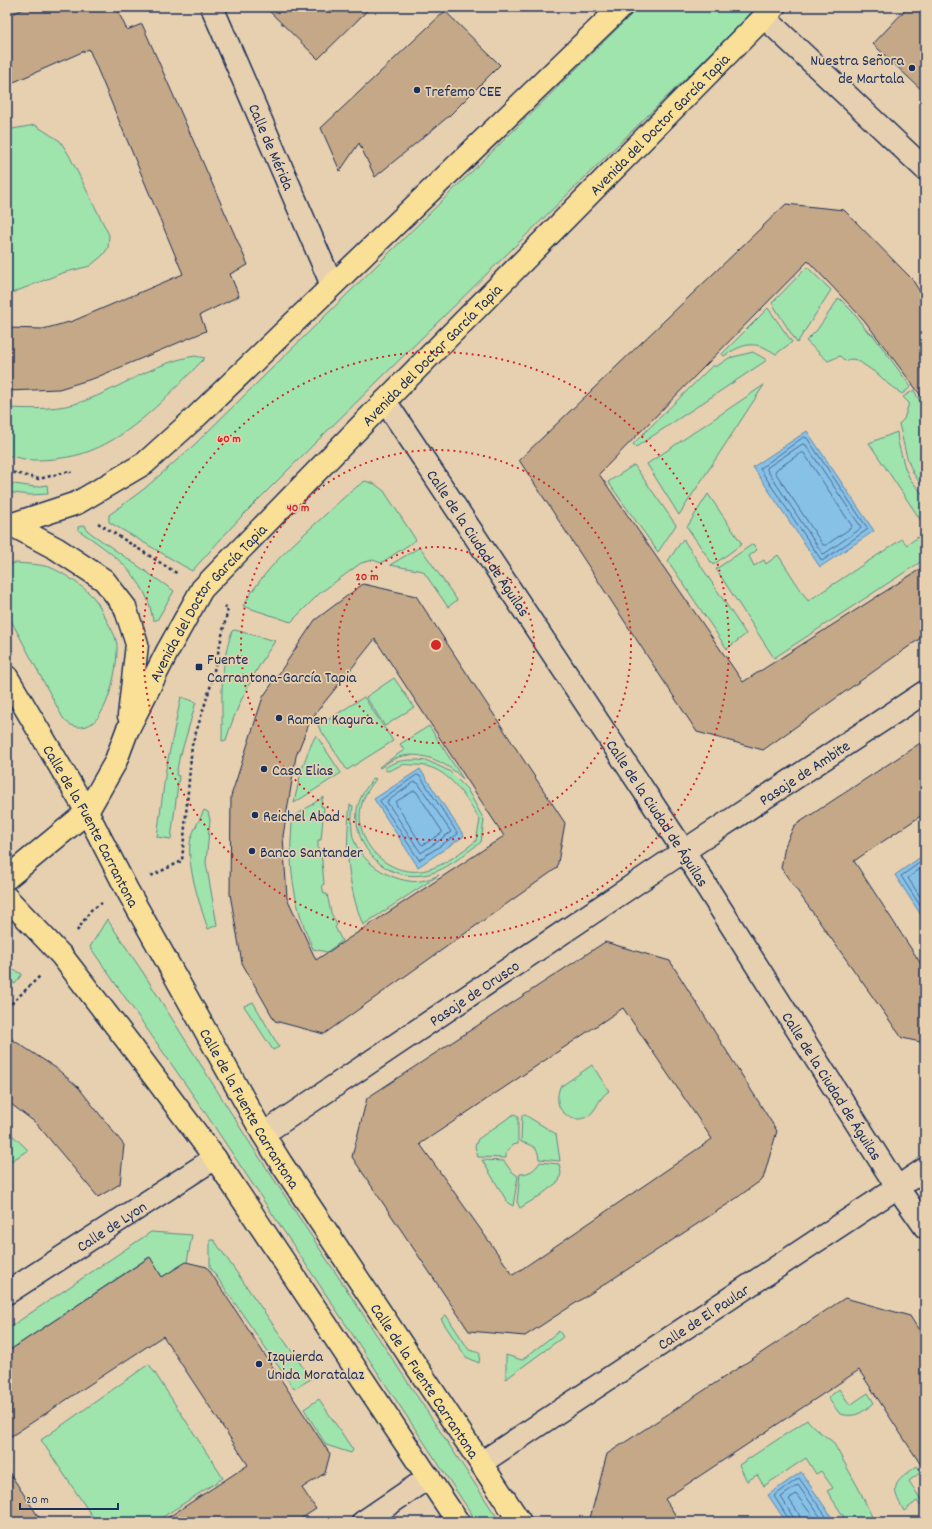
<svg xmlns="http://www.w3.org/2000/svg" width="932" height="1529" font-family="Dekko,sans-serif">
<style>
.green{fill:#9fe3ad;stroke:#5d8986}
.water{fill:#88c1e6;stroke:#5c87b0}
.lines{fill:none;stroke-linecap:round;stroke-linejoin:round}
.shore{stroke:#476994;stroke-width:1}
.building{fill:#c4a887;stroke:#1b2f5e;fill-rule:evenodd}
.minor-casing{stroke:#1b2f5e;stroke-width:25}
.major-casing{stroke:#1b2f5e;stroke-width:25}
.path{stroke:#1b2f5e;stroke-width:2.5;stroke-dasharray:3 3;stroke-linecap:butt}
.minor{stroke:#e6d0af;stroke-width:22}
.major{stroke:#fadf96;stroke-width:22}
.ring{fill:none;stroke:#d62828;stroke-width:2;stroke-dasharray:2 4}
.poi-dot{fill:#1b2f5e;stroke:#e6d0af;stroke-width:1.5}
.labels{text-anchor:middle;stroke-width:3.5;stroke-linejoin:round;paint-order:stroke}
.poi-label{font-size:16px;fill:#1b2f5e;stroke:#e6d0af;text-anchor:start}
.street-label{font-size:16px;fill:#1b2f5e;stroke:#e6d0af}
.centre{fill:#d62828;stroke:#e6d0af;stroke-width:2}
.ring-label{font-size:12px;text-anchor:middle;font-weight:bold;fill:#d62828;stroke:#e6d0af;stroke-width:3.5;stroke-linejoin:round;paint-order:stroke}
</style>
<rect width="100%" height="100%" fill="#e6d0af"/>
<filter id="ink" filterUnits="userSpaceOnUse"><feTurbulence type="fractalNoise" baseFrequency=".025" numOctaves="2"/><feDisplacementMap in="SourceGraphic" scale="8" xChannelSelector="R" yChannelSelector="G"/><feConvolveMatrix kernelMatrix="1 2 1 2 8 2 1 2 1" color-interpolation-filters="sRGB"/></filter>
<g filter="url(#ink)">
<!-- green -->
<g class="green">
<path d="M 639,7 L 758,7 L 317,441 L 239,519 L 192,571 L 109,522 L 109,515 L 144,489 L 193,446 Z"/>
<path d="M 35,125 L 60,141 L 69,155 L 109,235 L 108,248 L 103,255 L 90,266 L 62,273 L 7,295 L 7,130 Z"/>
<path d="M 807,267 L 831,290 L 797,343 L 772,303 Z"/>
<path d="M 839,298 L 852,311 L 867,331 L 873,335 L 911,387 L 902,394 L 888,384 L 879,375 L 857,360 L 851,359 L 845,361 L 840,356 L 828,361 L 806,341 L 817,330 Z"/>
<path d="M 768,308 L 792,342 L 776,354 C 755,340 744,343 724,356 L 722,354 Z"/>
<path d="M 753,352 L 767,360 L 636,447 L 633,444 L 712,366 L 717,366 L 729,358 Z"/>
<path d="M 195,356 L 205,358 C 173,390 138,430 97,448 C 78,457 55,460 34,460 C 25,460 16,457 7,455 L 7,408 C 32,409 60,410 84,401 C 121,388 155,362 195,356 Z"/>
<path d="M 764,385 L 679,515 L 647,464 Z"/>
<path d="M 914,390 L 925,412 L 925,488 C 907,472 905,447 899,424 L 904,419 L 909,403 L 903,397 Z"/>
<path d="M 897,432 L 898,442 L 905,468 L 910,479 L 925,497 L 925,524 L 924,525 L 869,443 Z"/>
<path d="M 634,465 L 676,525 L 658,552 L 608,482 Z"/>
<path d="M 365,481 L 375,484 L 384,491 L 416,540 L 381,563 L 373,560 L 361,563 L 320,593 L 291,622 L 243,606 C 265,568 293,544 325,515 C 338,503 351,490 365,481 Z"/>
<path d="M 7,483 L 35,487 L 47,485 L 48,494 L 29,495 L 7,492 Z"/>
<path d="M 708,494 L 742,544 L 713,565 L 687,527 Z"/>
<path d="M 85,525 L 87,530 L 92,534 L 174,591 L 157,620 L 153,620 C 151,612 150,603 146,596 C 133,567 104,547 78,530 L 78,527 Z"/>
<path d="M 918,537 L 925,548 L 925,559 L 774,658 L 716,569 L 753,544 L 757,550 L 749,556 L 754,566 L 764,560 L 766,564 L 778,555 L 808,601 L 902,539 L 907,545 Z"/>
<path d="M 683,539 L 746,634 L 727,649 L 668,561 Z"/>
<path d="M 420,547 L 457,600 L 448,607 L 423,571 L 390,565 Z"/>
<path d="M 16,563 C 27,564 39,564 49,567 C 63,572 84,587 94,598 C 99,604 102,612 106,619 C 111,629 118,638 117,650 C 117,670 107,727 81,727 C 73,727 68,724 63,718 L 7,613 L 7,564 Z"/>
<path d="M 235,630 L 275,641 C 254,672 237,704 226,740 L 222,741 C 223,700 218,672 232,631 Z"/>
<path d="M 394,678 L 414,707 L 385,726 L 366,697 Z"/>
<path d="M 181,697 L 196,702 L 181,754 L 180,754 L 176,775 L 179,776 L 171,839 L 157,837 L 166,769 Z"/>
<path d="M 364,697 L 393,741 L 347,770 L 318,726 Z"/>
<path d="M 429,726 L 463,779 C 447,762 417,748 394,759 C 389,761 385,765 380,768 L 379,767 L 404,750 L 400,744 Z"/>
<path d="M 316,735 L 341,773 L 294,803 C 299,779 304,757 316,735 Z"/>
<path d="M 418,760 L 428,761 L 449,771 L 467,789 L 484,820 L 481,842 C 463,855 445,872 423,875 C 385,881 353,847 357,810 C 359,798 366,787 374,778 L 376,779 C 371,786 364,795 362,803 C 351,841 388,879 426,870 C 444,866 461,852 476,841 L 480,820 C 464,796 448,764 414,765 C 410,765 405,764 401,765 C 397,767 392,770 387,771 L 384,769 C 394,760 406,760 418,760 Z"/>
<path d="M 323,797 L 321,806 L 324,807 L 321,840 L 318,840 L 318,850 L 321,851 L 324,884 L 322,885 L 324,894 L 327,894 L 331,913 L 337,925 L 335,927 L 342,941 L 327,952 L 313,949 C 300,920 292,890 291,858 C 290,845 292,831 292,818 Z"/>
<path d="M 350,805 L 353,806 C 352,814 351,823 352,831 C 354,857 385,878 409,881 C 419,883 429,879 439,875 L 363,925 C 347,884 345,848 350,805 Z"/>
<path d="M 204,810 L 208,812 L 210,820 L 206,863 L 217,925 L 208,929 C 200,905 185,862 191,838 C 194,829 200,819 204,810 Z"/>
<path d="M 107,919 L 144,974 L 248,1140 L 500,1522 L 477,1522 L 202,1108 L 90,947 Z"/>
<path d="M 7,967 L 22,974 L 15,984 L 7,979 Z"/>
<path d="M 253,1002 L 279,1047 L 273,1050 L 244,1006 Z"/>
<path d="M 592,1065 L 609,1091 C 595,1100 597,1118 578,1119 C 572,1119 568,1117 564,1113 C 556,1107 557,1095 560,1087 Z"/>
<path d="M 514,1114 L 518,1116 L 518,1144 L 512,1145 L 506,1153 L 506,1158 L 478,1157 L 475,1146 L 478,1139 Z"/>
<path d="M 522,1115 L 525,1115 L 556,1134 L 560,1161 L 539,1159 C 538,1147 532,1145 521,1142 Z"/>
<path d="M 7,1130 L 28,1150 L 7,1164 Z"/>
<path d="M 482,1160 L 504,1161 L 511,1171 L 518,1176 L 513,1206 L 508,1203 Z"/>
<path d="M 540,1162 L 559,1164 L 561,1173 L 559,1181 L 541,1195 L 520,1208 L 517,1202 L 520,1174 C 529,1174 535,1170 540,1162 Z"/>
<path d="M 151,1232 L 192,1235 L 187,1262 L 162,1277 L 149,1257 L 7,1352 L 7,1329 Z"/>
<path d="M 210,1240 L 214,1240 L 311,1379 L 294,1389 L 210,1267 Z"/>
<path d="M 446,1315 L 469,1350 L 480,1353 L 479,1363 L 466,1357 L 441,1319 Z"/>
<path d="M 559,1331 L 563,1337 L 506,1379 L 506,1355 L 522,1360 Z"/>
<path d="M 149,1364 L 223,1478 L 155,1522 L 96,1522 L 41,1440 Z"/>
<path d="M 839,1389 L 850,1405 L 868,1393 L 874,1403 C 861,1413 856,1418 840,1414 L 828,1398 Z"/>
<path d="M 319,1399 L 353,1450 L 351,1453 L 326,1445 L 304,1409 Z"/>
<path d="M 807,1420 L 816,1429 L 833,1442 L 860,1491 L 873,1519 L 868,1522 L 847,1522 L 827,1491 L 833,1488 L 821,1471 L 816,1474 L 806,1458 L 764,1486 L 757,1475 L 747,1481 L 739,1465 Z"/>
<path d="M 917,1466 L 921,1472 L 909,1481 L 923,1503 L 920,1505 L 917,1501 L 904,1511 C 889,1485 894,1483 917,1466 Z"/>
</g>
<!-- water -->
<g class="water">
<path d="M 807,431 L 874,531 L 820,567 L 753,467 Z"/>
<path d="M 420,769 L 464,836 L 418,867 L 374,799 Z"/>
<path d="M 925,854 L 925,921 L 895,875 Z"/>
<path d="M 801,1472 L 835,1522 L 786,1522 L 768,1495 Z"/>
</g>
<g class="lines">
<!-- shore -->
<g class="shore">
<path d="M 804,437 L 807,438 L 868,529 L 822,561 L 760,469 Z"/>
<path d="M 803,444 L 806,445 L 861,527 L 860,529 L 824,554 L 822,553 L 767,470 L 767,468 Z"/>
<path d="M 801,453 L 804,453 L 852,526 L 851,528 L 826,545 L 823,545 L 775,472 L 776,470 Z"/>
<path d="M 417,775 L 420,776 L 458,834 L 419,860 L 380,801 Z"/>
<path d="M 415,782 L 418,783 L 451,832 L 421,853 L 387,802 Z"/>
<path d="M 414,791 L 416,791 L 442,831 L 442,833 L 423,845 L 421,844 L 396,804 L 396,802 Z"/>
<path d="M 925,859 L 901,876 L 925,913"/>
<path d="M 925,865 L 908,878 L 925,904"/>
<path d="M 789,1522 L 788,1518 L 774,1496 L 799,1478 L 830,1522"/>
<path d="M 794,1522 L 793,1517 L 781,1497 L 798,1485 L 824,1522"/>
<path d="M 800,1522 L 799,1514 L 789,1499 L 796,1494 L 817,1522"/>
</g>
</g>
<!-- building -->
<g class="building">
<path d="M 28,7 L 116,7 L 127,30 L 142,24 L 248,265 L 230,274 L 239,296 L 200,315 L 206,331 L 95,378 L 59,389 L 7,391 L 7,328 L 43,329 L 73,321 L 183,274 L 89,49 L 7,85 L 7,16 Z"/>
<path d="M 265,7 L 371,7 L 318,59 Z"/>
<path d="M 908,7 L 925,7 L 925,93 L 873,44 Z"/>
<path d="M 445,11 L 500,65 L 449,116 L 375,177 L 359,143 L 340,171 L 321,128 Z"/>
<path d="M 786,204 L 844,210 L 912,279 L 925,300 L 925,401 L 864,320 L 808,261 L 599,474 L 743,682 L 925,566 L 925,635 L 763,750 L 697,732 L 519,460 Z"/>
<path d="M 363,584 L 416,596 L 565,823 L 557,868 L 324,1034 L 275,1021 L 242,963 L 230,894 L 231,796 L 263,697 L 315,620 ZM 375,639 L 504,836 L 316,960 L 287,898 L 283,836 L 296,756 L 311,719 Z"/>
<path d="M 925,740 L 925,813 L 854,861 L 925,970 L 925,1043 L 902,1038 L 781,868 L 785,846 L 794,826 Z"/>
<path d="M 605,942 L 670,961 L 777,1131 L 763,1179 L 731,1202 L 525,1336 L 469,1331 L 352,1157 L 367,1098 ZM 623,1008 L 712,1139 L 513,1275 L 420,1144 Z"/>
<path d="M 7,1036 L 56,1068 L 78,1087 L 124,1145 L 120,1184 L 98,1197 L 36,1123 L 7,1101 Z"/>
<path d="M 150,1257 L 162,1277 L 186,1262 L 207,1267 L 330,1454 L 325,1473 L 302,1488 L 316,1509 L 296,1522 L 161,1522 L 248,1465 L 163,1336 L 7,1439 L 7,1352 Z"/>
<path d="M 845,1298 L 910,1316 L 925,1340 L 925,1471 L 859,1370 L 665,1499 L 680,1522 L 589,1522 L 607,1454 Z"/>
<path d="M 7,1469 L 42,1522 L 7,1522 Z"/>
</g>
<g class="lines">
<defs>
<g id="minor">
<path id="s1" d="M 212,7 L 332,285"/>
<path d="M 764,17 L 925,169"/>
<path id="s2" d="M 385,401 L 684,851 L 897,1187 L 925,1227"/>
<path id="s3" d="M 263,1134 L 684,851 L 925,692"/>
<path id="s4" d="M 7,1293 L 215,1158"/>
<path id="s5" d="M 481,1463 L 925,1169"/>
<path d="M 363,1522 L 429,1477"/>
</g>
<g id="major">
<path d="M 12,525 L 57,549 L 104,580 L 125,607 L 137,644 L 129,716"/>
<path d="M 7,526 L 77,503 L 145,463 L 196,417 L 621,7"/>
<path id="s6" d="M 7,677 L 87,812 L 126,888 L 263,1134 L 281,1163 L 520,1522"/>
<path id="s7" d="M 7,878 L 87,812 L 115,763 L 127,731 L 168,650 L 202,589 L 385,401 L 774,7"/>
<path d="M 7,898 L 62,956 L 129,1043 L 215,1158 L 458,1522"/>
</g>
</defs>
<!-- minor casing -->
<use href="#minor" class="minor-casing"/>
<!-- major casing -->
<use href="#major" class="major-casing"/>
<!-- path -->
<g class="path">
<path d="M 7,471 L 39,479 L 70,471 L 71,473"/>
<path d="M 98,523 L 178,574"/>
<path d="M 151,876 L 182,861 L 192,745 L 210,688 L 228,609 L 225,606"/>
<path d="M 77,931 L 91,910 L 102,903"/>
<path d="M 7,1008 L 41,975"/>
</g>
<!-- minor -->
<use href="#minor" class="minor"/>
<!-- major -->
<use href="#major" class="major"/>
</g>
</g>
<!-- distance rings -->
<g class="ring">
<circle cx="436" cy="645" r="98"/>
<circle cx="436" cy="645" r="195"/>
<circle cx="436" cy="645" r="293"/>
</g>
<!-- markers -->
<g class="poi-dot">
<circle cx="912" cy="68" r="4"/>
<circle cx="417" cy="90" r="4"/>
<rect x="195" y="663" width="8" height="8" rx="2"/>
<circle cx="279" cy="718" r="4"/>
<circle cx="264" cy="769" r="4"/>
<circle cx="255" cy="815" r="4"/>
<circle cx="252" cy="851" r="4"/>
<circle cx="259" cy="1364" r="4"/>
</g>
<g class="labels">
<!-- poi labels -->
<g class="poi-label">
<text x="904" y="65" text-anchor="end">Nuestra Señora<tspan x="904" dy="18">de Martala</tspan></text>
<text x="425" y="96">Trefemo CEE</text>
<text x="207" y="664">Fuente<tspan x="207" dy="18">Carrantona-García Tapia</tspan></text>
<text x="287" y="724">Ramen Kagura</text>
<text x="272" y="775">Casa Elias</text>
<text x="263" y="821">Reichel Abad</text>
<text x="260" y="857">Banco Santander</text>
<text x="267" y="1361">Izquierda<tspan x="267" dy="18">Unida Moratalaz</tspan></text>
</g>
<!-- street labels -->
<g class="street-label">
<text dy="6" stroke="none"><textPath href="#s7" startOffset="1007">Avenida del Doctor García Tapia</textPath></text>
<text dy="6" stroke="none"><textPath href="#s1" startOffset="152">Calle de Mérida</textPath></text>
<text dy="6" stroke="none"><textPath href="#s7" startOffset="683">Avenida del Doctor García Tapia</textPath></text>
<text dy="6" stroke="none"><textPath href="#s2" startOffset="170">Calle de la Ciudad de Águilas</textPath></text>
<text dy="6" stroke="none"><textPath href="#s7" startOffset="347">Avenida del Doctor García Tapia</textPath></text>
<text dy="6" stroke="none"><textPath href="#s3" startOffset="651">Pasaje de Ambite</textPath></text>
<text dy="6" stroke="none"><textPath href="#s2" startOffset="494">Calle de la Ciudad de Águilas</textPath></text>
<text dy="6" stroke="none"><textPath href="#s6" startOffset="171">Calle de la Fuente Carrantona</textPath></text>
<text dy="6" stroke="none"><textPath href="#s3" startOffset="254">Pasaje de Orusco</textPath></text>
<text dy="6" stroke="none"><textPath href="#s2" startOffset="818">Calle de la Ciudad de Águilas</textPath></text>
<text dy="6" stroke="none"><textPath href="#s6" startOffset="495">Calle de la Fuente Carrantona</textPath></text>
<text dy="6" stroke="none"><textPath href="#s4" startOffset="124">Calle de Lyon</textPath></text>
<text dy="6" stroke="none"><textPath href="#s5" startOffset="266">Calle de El Paular</textPath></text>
<text dy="6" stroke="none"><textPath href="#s6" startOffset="819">Calle de la Fuente Carrantona</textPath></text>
</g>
</g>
<circle cx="436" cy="645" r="6" class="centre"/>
<g class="ring-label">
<text x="229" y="442">60 m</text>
<text x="298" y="511">40 m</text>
<text x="367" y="580">20 m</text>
</g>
<!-- margin -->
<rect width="932" height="1529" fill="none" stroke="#e6d0af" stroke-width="24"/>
<rect x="12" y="12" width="908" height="1505" fill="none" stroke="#1b2f5e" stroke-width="1.5" filter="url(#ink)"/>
<!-- scale -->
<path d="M20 1503v6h98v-6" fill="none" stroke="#1b2f5e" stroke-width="2"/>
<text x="26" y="1503" font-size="12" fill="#1b2f5e" stroke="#e6d0af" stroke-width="3" paint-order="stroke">20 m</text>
</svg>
